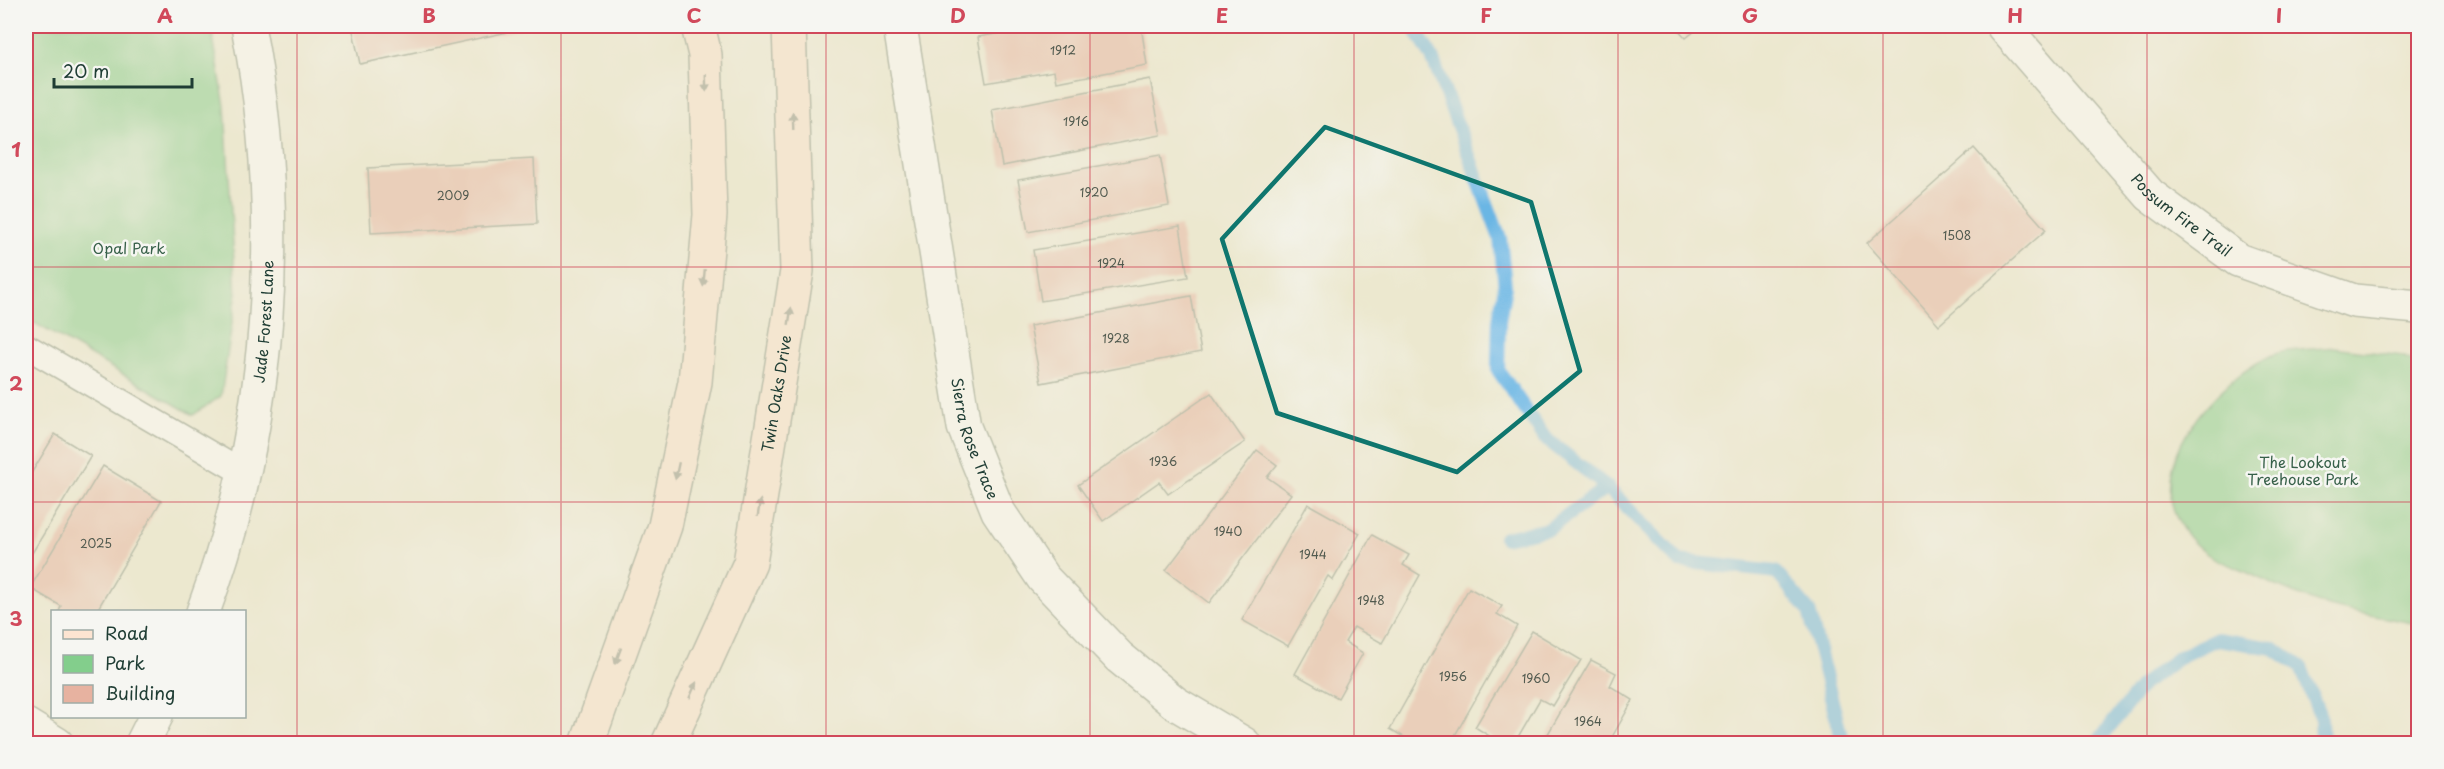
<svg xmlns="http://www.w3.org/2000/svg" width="2444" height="769" font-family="'Playpen Sans',sans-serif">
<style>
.green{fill:#83ce8c;stroke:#518660;stroke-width:1.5}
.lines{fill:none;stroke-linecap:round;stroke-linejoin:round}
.stream{stroke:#6bb6e4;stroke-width:14}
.building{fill:#e7b2a0}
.lane-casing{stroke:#869282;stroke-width:27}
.street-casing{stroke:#869282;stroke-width:36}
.secondary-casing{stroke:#869282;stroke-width:36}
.lane{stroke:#fff;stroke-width:24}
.street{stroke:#fff;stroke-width:33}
.secondary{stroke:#fde4d1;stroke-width:33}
.oneway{fill:#8e9082}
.marked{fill:none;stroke:#0f766e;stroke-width:4.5;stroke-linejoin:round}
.grid{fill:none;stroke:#d1495b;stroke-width:1.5;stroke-opacity:0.55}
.labels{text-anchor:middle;stroke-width:5;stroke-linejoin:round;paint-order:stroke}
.number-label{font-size:12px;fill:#515a4f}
.street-label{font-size:15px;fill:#1f3d34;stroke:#f6f6f2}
.park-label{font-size:15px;fill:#38614a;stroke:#f6f6f2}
.neatline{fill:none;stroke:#d1495b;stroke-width:2}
.grid-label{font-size:20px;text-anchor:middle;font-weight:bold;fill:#d1495b}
</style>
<rect width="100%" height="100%" fill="#f6f6f2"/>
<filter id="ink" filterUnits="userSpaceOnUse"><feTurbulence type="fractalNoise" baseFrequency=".0167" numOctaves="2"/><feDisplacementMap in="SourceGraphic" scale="12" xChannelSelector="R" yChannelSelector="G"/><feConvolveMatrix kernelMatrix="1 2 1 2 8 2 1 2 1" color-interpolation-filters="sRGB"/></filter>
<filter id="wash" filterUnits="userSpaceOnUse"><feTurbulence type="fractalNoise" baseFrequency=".008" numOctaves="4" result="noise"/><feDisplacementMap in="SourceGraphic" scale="24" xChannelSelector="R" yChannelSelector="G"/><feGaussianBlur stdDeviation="1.35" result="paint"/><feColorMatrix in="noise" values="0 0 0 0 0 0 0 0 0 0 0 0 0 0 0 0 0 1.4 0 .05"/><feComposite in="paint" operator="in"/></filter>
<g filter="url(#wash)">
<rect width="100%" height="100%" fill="#ece8cf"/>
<!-- green -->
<g class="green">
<path d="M 26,26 L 211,26 L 225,106 L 236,297 L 221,396 L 193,415 L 26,318 Z"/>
<path d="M 2333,347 L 2403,356 L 2418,364 L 2418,624 C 2389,618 2358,614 2329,606 C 2300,597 2271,584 2244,571 C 2232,566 2217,561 2207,554 C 2123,491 2201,390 2270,356 C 2287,348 2315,350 2333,347 Z"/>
</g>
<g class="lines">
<!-- stream -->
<g class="stream">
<path d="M 1413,26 L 1432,57 L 1500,238 L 1505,286 L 1499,321 L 1498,370 L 1545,438 L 1607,487 L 1679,561 L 1776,572 L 1809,611 L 1843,744"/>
<path d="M 1505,538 L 1548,529 L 1607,487"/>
<path d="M 2096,744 L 2144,683 L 2181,656 L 2217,639 L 2273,648 L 2301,667 L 2321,719 L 2322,744"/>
</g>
</g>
<g id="blocks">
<!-- building -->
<g class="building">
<path d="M 352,26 L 521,26 L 522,29 L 360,64 Z"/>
<path d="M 1040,26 L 1141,26 L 1147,65 L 1056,82 L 1054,71 L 986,83 L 978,37 Z"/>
<path d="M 1675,26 L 1701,26 L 1686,38 Z"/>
<path d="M 1150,79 L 1161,135 L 1002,166 L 992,110 Z"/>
<path d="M 1974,148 L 2046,230 L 1939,325 L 1867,243 Z"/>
<path d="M 1160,155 L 1169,206 L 1028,232 L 1018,180 Z"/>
<path d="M 534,159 L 537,224 L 371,233 L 368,168 Z"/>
<path d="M 1180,226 L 1188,277 L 1041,301 L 1033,250 Z"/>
<path d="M 1191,296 L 1201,352 L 1041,383 L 1030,326 Z"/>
<path d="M 1211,393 L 1245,442 L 1168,494 L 1159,482 L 1103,521 L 1078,485 Z"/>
<path d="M 55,434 L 91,456 L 26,563 L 26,482 Z"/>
<path d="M 1257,450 L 1277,465 L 1267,477 L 1291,494 L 1209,603 L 1166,570 Z"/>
<path d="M 103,466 L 161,501 L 96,612 L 59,612 L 61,606 L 30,588 Z"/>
<path d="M 1308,504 L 1360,533 L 1333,580 L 1328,576 L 1288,646 L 1242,620 Z"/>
<path d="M 1372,535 L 1409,555 L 1403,565 L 1420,575 L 1382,643 L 1354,627 L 1345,642 L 1363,653 L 1338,698 L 1295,674 Z"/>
<path d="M 1469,588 L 1502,606 L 1497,614 L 1517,626 L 1450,744 L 1416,744 L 1390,729 Z"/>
<path d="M 1532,631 L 1581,660 L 1553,706 L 1540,699 L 1514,744 L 1502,744 L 1475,727 Z"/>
<path d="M 1591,660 L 1616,673 L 1610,686 L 1633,700 L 1608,744 L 1542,744 Z"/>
</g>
</g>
</g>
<g filter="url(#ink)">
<use href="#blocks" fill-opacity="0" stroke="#869282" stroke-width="1.5"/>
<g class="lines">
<defs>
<path id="lane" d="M 26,346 L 245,474"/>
<g id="street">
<path id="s1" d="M 900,26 L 964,427 L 998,511 L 1043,578 L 1119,657 L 1175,703 L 1244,744"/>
<path id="s2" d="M 2003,26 L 2150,195 L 2238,260 L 2354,301 L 2418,307"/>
<path id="s3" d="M 203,612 C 272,426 286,219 248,26"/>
<path d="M 26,725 L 57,744"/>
<path d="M 142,744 L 156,716"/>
</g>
<g id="secondary">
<path d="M 587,744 L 665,526 L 695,382 L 710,215 L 705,55 L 698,26"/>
<path id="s4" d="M 668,744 L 750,563 L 797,271 L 789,26"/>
</g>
</defs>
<!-- lane casing -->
<use href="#lane" class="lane-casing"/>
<!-- street casing -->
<use href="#street" class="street-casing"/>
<!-- secondary casing -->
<use href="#secondary" class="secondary-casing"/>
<!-- lane -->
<use href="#lane" class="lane"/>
<!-- street -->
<use href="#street" class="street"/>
<!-- secondary -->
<use href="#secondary" class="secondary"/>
</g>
<!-- one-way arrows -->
<defs><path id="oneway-solid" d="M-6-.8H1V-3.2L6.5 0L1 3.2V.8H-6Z" transform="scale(1.5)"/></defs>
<g class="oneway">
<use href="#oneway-solid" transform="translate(706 83) rotate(88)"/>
<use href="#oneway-solid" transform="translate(793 121) rotate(-92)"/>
<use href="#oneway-solid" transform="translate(704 278) rotate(95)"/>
<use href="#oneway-solid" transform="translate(790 316) rotate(-81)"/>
<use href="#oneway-solid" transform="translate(677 471) rotate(102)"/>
<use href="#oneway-solid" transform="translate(759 508) rotate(-81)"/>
<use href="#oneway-solid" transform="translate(618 656) rotate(110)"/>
<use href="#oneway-solid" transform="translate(693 690) rotate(-66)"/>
</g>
</g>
<!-- marked area -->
<path d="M0 0H2444V769H0ZM 1325,127 L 1531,202 L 1580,371 L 1457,472 L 1277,413 L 1222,239 Z" fill="#ece8cf" fill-opacity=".55" fill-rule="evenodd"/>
<path class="marked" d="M 1325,127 L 1531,202 L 1580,371 L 1457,472 L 1277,413 L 1222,239 Z"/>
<!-- grid -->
<path class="grid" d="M 297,26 L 297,744M 561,26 L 561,744M 826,26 L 826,744M 1090,26 L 1090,744M 1354,26 L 1354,744M 1618,26 L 1618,744M 1883,26 L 1883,744M 2147,26 L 2147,744M 26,267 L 2418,267M 26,502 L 2418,502"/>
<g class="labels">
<!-- number labels -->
<g class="number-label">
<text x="1063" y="55">1912</text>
<text x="1076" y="126">1916</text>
<text x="1094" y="197">1920</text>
<text x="453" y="200">2009</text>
<text x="1957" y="240">1508</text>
<text x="1111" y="268">1924</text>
<text x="1116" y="343">1928</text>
<text x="1163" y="466">1936</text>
<text x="1228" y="536">1940</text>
<text x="96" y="548">2025</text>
<text x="1313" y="559">1944</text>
<text x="1371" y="605">1948</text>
<text x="1453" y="681">1956</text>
<text x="1536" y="683">1960</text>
<text x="1588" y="726">1964</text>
</g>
<!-- street labels -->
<g class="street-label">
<text dy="5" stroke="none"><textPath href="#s2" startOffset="261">Possum Fire Trail</textPath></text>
<text dy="5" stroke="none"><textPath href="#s3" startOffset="298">Jade Forest Lane</textPath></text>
<text dy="5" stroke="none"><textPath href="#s4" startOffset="370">Twin Oaks Drive</textPath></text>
<text dy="5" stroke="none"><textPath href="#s1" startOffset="420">Sierra Rose Trace</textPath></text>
</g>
<!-- park labels -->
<g class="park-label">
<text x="129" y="254">Opal Park</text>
<text x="2303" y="468">The Lookout<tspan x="2303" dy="17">Treehouse Park</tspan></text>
</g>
</g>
<!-- margin -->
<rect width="2444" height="769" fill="none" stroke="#f6f6f2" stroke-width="66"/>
<!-- legend -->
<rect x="51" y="610" width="195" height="108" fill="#f6f6f2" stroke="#a0aca6" stroke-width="1.5"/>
<rect x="63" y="630" width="30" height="9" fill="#fde4d1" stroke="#a0aca6" stroke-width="1.5"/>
<text x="105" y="640" font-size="18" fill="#1f3d34">Road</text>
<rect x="63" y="655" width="30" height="18" fill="#83ce8c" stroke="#a0aca6" stroke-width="1.5"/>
<text x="105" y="670" font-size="18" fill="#1f3d34">Park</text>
<rect x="63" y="685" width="30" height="18" fill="#e7b2a0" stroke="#a0aca6" stroke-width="1.5"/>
<text x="105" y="700" font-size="18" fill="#1f3d34">Building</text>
<!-- scale -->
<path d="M54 78v9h138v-9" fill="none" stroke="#1f3d34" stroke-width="3"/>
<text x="63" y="78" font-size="18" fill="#1f3d34" stroke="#f6f6f2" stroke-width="4.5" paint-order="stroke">20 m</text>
<rect x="33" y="33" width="2378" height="703" class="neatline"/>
<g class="grid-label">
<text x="165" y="23">A</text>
<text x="429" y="23">B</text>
<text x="694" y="23">C</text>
<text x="958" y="23">D</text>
<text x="1222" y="23">E</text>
<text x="1486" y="23">F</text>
<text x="1750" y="23">G</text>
<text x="2015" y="23">H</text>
<text x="2279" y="23">I</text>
<text x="16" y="157">1</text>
<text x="16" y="391">2</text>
<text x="16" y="626">3</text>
</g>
</svg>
